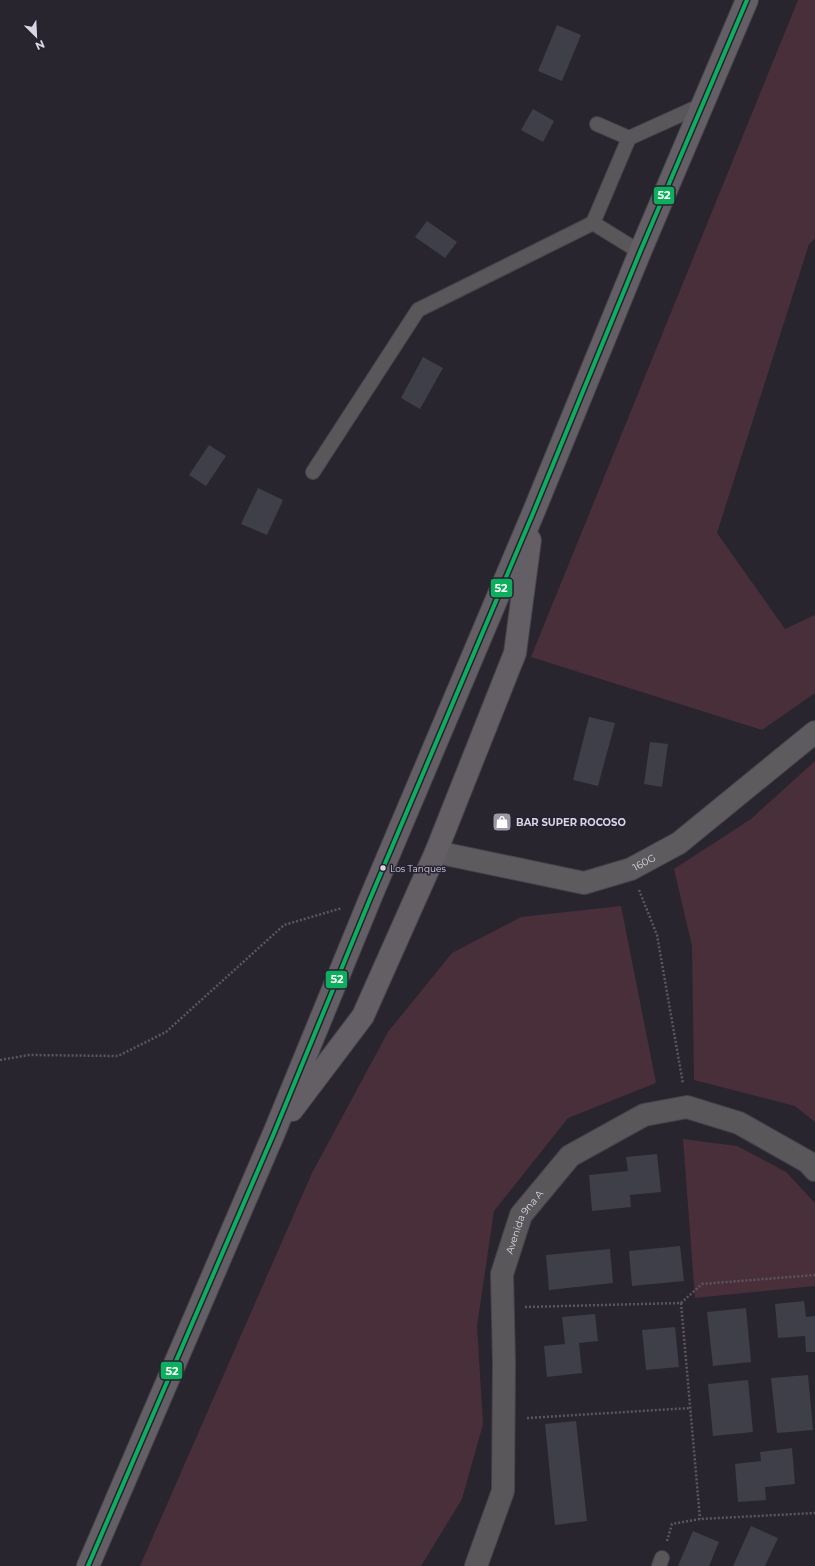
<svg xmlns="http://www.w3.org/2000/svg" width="815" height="1566" font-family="Montserrat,sans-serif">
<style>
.green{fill:#492f39}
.building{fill:#3e3f49}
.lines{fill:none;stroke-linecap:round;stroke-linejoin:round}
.lane-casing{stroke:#45424b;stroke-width:16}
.street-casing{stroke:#45424b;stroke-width:24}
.secondary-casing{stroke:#45424b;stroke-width:24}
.highway-casing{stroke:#45424b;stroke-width:24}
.path{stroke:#5a575d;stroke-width:2.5;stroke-dasharray:2 2;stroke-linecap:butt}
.lane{stroke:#5a575b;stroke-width:14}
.street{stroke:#5a575b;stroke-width:22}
.secondary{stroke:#5e5b5f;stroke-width:22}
.highway{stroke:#645e65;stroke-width:22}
.bus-1-casing{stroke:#262133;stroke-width:7}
.bus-1{stroke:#0daf5c;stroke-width:4}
.bus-dot{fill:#d9d6e2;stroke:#262133;stroke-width:1.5}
.labels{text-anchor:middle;stroke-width:3;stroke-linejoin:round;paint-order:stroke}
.bus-label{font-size:9px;fill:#d9d6e2;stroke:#262133;text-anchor:start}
.poi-label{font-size:10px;font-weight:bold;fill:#d9d6e2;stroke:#262133;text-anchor:start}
.street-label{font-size:10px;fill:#d9d6e2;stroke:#262133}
.line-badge{stroke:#262133;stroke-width:1.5}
.badge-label{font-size:11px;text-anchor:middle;font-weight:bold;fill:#fff}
</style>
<rect width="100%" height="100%" fill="#28252f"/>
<!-- green -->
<g class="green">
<path d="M 798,0 L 815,0 L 815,239 L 809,244 L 717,533 L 785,629 L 815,615 L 815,693 L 762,730 L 531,657 Z"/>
<path d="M 815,761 L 815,1122 L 795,1106 L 694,1080 L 692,946 L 674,869 L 751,819 Z"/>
<path d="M 621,906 L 656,1083 L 568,1118 L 494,1211 L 477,1326 L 483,1424 L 462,1499 L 421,1566 L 140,1566 L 312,1173 L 388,1032 L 452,953 L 521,917 Z"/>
<path d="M 683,1139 L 737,1146 L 786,1172 L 815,1203 L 815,1286 L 695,1298 Z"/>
</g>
<!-- building -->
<g class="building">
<path d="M 557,25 L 581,35 L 562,81 L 538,71 Z"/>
<path d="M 533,109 L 554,121 L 543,142 L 521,130 Z"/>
<path d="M 427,221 L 457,242 L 445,258 L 415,237 Z"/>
<path d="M 423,357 L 443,368 L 420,409 L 401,398 Z"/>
<path d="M 209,445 L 226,456 L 206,486 L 189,475 Z"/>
<path d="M 258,488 L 283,500 L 267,535 L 241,524 Z"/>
<path d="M 589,717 L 615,723 L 598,786 L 573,780 Z"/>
<path d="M 650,742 L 668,744 L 662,787 L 644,784 Z"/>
<path d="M 657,1154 L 661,1192 L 630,1195 L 631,1207 L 592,1211 L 589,1175 L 628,1171 L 626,1157 Z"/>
<path d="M 680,1246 L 684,1281 L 632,1286 L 629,1251 Z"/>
<path d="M 610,1249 L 613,1283 L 549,1290 L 546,1255 Z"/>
<path d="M 804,1301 L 806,1317 L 815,1316 L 815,1352 L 806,1352 L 805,1336 L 778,1338 L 775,1304 Z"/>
<path d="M 746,1308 L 751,1362 L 713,1366 L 707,1312 Z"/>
<path d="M 595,1314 L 598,1341 L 579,1343 L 582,1373 L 547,1377 L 544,1346 L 565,1344 L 562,1317 Z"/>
<path d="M 675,1327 L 679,1367 L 646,1370 L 642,1330 Z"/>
<path d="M 808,1375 L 813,1430 L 777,1433 L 771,1378 Z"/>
<path d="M 748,1380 L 753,1432 L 713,1436 L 708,1384 Z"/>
<path d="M 576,1421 L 587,1521 L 555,1525 L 545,1424 Z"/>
<path d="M 792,1448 L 795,1484 L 765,1487 L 766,1500 L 738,1502 L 735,1464 L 761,1461 L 760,1452 Z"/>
<path d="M 751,1526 L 778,1538 L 765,1566 L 733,1566 Z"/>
<path d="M 693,1531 L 719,1542 L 709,1566 L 678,1566 Z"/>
</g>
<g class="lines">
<defs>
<g id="lane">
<path d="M 629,138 L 702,105"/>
<path d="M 593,223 L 629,138 L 597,124"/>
<path d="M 313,472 L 418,310 L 593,223 L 640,252"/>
<path d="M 659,1566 L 662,1558"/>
</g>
<g id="street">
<path id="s1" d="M 476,1566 L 503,1491 L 504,1363 L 502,1274 L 521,1215 L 570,1156 L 644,1115 L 687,1107 L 739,1123 L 808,1162 L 815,1170"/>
</g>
<g id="secondary">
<path id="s2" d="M 436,852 L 584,883 L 631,869 L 679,843 L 815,732"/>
</g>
<g id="highway">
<path d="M 292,1110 L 363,1016 L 436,852 L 515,653 L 530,540"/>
<path d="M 88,1566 L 274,1133 L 370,899 L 534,511 L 640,252 L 747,0"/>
</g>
</defs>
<!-- lane casing -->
<use href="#lane" class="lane-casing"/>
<!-- street casing -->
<use href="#street" class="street-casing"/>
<!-- secondary casing -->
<use href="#secondary" class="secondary-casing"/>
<!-- highway casing -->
<use href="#highway" class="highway-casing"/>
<!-- path -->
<g class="path">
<path d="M 639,890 L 657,935 L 683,1084"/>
<path d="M 0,1060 L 29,1055 L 118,1056 L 166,1032 L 284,925 L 342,908"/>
<path d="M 681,1303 L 700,1519"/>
<path d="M 525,1307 L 681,1303 L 702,1284 L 815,1275"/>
<path d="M 527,1418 L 691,1408"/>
<path d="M 667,1541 L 672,1524 L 700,1519 L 815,1513"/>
</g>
<!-- lane -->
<use href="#lane" class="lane"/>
<!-- street -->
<use href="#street" class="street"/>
<!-- secondary -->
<use href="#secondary" class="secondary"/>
<!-- highway -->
<use href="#highway" class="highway"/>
<defs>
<path id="bus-1" d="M 88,1566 L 274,1133 L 370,899 L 534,511 L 640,252 L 747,0"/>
</defs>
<!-- bus-1 casing -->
<use href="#bus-1" class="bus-1-casing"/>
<!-- bus-1 -->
<use href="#bus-1" class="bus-1"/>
</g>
<!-- icons -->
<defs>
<symbol id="shop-square" viewBox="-11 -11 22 22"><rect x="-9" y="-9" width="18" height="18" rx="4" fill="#9b98a3" stroke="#262133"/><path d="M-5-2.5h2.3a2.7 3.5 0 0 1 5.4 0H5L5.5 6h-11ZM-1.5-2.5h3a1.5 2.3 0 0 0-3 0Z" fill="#fff"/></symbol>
</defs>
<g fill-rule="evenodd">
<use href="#shop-square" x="491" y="811" width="22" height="22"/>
</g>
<!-- markers -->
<circle class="bus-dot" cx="383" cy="868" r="3.5"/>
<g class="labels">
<!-- bus labels -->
<g class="bus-label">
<text x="390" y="872">Los Tanques</text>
</g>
<!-- poi labels -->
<g class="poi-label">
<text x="516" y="826">BAR SUPER ROCOSO</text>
</g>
<!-- street labels -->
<g class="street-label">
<text dy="4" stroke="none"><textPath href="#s2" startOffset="215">160G</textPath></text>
<text dy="4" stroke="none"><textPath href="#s1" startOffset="354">Avenida 9na A</textPath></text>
</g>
</g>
<g class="line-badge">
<rect x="653" y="186" width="22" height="19" rx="4" fill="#0daf5c"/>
<rect x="490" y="578" width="23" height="20" rx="4" fill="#0daf5c"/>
<rect x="325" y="970" width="23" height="19" rx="4" fill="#0daf5c"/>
<rect x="160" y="1361" width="23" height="19" rx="4" fill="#0daf5c"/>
</g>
<g class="badge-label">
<text x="664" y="199">52</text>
<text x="501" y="592">52</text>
<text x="337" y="983">52</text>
<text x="172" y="1375">52</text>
</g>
<!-- north arrow -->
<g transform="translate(36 36) rotate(156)" stroke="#262133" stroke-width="3" paint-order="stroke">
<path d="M0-3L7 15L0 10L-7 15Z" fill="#d9d6e2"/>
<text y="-6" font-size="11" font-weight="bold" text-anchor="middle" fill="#d9d6e2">N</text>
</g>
</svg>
